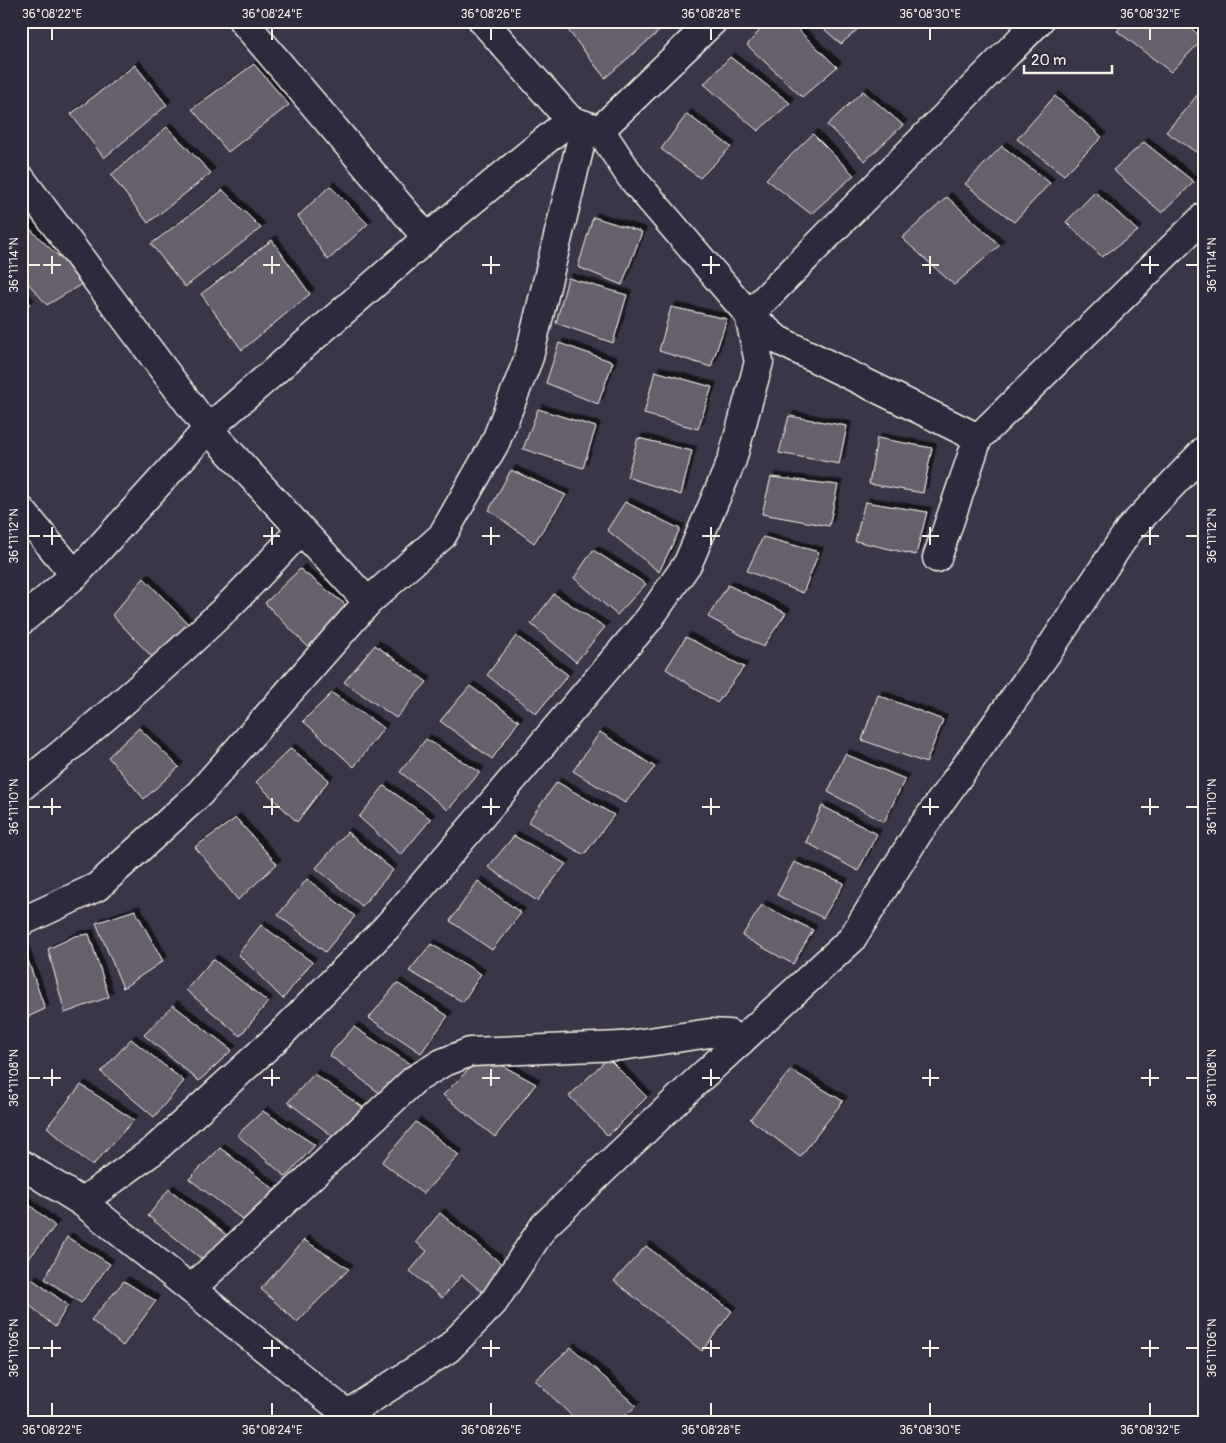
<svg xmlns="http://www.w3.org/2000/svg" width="1226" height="1443" font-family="Pangolin,sans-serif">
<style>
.building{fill:#65616c;stroke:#f4f1e8;filter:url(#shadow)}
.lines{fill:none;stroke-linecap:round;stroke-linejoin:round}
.minor-casing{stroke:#f4f1e8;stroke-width:31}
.minor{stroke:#2f2a3d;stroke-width:28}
.ticks{fill:none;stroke:#f4f1e8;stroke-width:2}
.neatline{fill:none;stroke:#f4f1e8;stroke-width:2}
.ticks-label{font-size:12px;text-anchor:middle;fill:#f4f1e8}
</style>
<defs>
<filter id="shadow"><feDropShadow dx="4.5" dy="-4.5" stdDeviation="0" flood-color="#0009"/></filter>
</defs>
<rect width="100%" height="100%" fill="#3b3647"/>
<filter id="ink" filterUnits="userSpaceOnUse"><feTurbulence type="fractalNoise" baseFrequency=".02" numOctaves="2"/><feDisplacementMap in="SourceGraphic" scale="10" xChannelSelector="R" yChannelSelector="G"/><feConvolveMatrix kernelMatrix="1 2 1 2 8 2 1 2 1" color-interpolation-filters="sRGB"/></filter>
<g filter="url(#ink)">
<!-- building -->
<g class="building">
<path d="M 561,21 L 671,21 L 605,78 Z"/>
<path d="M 768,21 L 789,21 L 837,67 L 802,97 L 747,45 Z"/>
<path d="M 815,21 L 867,21 L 841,44 Z"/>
<path d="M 1126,21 L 1183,21 L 1203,39 L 1171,72 L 1117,31 Z"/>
<path d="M 730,57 L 790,103 L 758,131 L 704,84 Z"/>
<path d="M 254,64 L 289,105 L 228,152 L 192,109 Z"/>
<path d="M 135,65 L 167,105 L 104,158 L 71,114 Z"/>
<path d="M 863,91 L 903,125 L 865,161 L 827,125 Z"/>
<path d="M 1200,92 L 1205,96 L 1205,158 L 1166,132 Z"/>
<path d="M 1055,96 L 1102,137 L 1064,175 L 1017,139 Z"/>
<path d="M 687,114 L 731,147 L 700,178 L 661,149 Z"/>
<path d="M 167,127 L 211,173 L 148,223 L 111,175 Z"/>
<path d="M 813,134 L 854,175 L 811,214 L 766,179 Z"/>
<path d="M 1144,142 L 1194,182 L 1162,213 L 1113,170 Z"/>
<path d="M 1002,146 L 1050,183 L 1014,222 L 965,184 Z"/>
<path d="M 330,186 L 368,224 L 328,260 L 298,216 Z"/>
<path d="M 223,190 L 261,228 L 185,287 L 151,244 Z"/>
<path d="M 1095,192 L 1138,231 L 1102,257 L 1066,222 Z"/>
<path d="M 947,197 L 1000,245 L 954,285 L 902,238 Z"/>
<path d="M 593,217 L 642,232 L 622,285 L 578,267 Z"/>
<path d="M 28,227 L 85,282 L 47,305 L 21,275 L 21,232 Z"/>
<path d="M 272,240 L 310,294 L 242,350 L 201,294 Z"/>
<path d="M 568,278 L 627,295 L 613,343 L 556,323 Z"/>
<path d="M 21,296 L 30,304 L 21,311 Z"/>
<path d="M 671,307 L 727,319 L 711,367 L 659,351 Z"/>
<path d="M 559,343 L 613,362 L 598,404 L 546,383 Z"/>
<path d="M 655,371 L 712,387 L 698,429 L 644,414 Z"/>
<path d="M 538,409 L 596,427 L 583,468 L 523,449 Z"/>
<path d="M 789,416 L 847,426 L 839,464 L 779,453 Z"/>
<path d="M 638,438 L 692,451 L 681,495 L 627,477 Z"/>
<path d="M 877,438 L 932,448 L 923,493 L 869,484 Z"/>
<path d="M 511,470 L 566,495 L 534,543 L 489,510 Z"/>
<path d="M 771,477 L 838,485 L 829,526 L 762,514 Z"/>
<path d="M 625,502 L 680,529 L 659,572 L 607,530 Z"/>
<path d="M 865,502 L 927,512 L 916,555 L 855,541 Z"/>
<path d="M 763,537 L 819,552 L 803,593 L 747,571 Z"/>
<path d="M 593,550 L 646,584 L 617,615 L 574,578 Z"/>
<path d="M 300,569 L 346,605 L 310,649 L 265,603 Z"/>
<path d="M 144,578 L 192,628 L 155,660 L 112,615 Z"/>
<path d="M 728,585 L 786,613 L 763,647 L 708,617 Z"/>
<path d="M 554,594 L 605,627 L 576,662 L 531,624 Z"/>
<path d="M 516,636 L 568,675 L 536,714 L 487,675 Z"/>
<path d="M 686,637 L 744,667 L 717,703 L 666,669 Z"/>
<path d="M 375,645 L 427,682 L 396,718 L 344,682 Z"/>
<path d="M 470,686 L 519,721 L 492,759 L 440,721 Z"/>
<path d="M 332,693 L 384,728 L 354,767 L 303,721 Z"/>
<path d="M 878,695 L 943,720 L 926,763 L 862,740 Z"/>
<path d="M 139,728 L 179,767 L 144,799 L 108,757 Z"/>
<path d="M 600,732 L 655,767 L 625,803 L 573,771 Z"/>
<path d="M 426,739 L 480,772 L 448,810 L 400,772 Z"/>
<path d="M 291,748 L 329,780 L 297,822 L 256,782 Z"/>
<path d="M 845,754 L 905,779 L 884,822 L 828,792 Z"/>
<path d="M 557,782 L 614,815 L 584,855 L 528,822 Z"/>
<path d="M 384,786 L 431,819 L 401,855 L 359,817 Z"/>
<path d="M 822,806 L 877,834 L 858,871 L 806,842 Z"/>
<path d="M 236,818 L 277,864 L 238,900 L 195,847 Z"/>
<path d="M 347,832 L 393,870 L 362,906 L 316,868 Z"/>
<path d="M 514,836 L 566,864 L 537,901 L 488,867 Z"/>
<path d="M 794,862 L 844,883 L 823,918 L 777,895 Z"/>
<path d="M 307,879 L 355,916 L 325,952 L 278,915 Z"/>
<path d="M 478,881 L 521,913 L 492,950 L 450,921 Z"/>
<path d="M 762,905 L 813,930 L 793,964 L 742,936 Z"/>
<path d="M 135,910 L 163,961 L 123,988 L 96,923 Z"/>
<path d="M 261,925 L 312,962 L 283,999 L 238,954 Z"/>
<path d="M 89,934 L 109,997 L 65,1013 L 48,949 L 75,936 Z"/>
<path d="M 431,944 L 481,974 L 463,1002 L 409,971 Z"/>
<path d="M 24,949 L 45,1009 L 21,1020 L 21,950 Z"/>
<path d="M 213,959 L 268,1002 L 240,1036 L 186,990 Z"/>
<path d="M 397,983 L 448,1016 L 421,1053 L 369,1018 Z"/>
<path d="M 173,1005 L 232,1050 L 199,1081 L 144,1035 Z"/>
<path d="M 354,1027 L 410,1064 L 385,1097 L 329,1055 Z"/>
<path d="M 131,1039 L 184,1081 L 154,1117 L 101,1072 Z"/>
<path d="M 483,1055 L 536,1084 L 495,1137 L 443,1095 Z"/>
<path d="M 608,1058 L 647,1097 L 608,1136 L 569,1096 Z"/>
<path d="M 791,1070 L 843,1101 L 800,1157 L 750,1119 Z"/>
<path d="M 314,1074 L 370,1112 L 343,1144 L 288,1102 Z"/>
<path d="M 81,1085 L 134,1120 L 92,1166 L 47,1127 Z"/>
<path d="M 263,1111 L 315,1145 L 286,1177 L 237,1135 Z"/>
<path d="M 416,1122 L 459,1155 L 423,1194 L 382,1162 Z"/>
<path d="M 220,1148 L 278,1192 L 250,1225 L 189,1179 Z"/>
<path d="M 169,1189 L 229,1237 L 208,1264 L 148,1216 Z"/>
<path d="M 26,1202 L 55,1226 L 23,1266 L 21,1265 L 21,1208 Z"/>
<path d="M 440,1213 L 504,1266 L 482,1292 L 462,1275 L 442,1298 L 410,1271 L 427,1251 L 416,1242 Z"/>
<path d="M 67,1237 L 110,1264 L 81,1303 L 45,1279 Z"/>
<path d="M 304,1240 L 349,1269 L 297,1322 L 261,1289 Z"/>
<path d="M 646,1246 L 732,1311 L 702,1351 L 614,1281 Z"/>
<path d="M 32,1279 L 68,1305 L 55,1327 L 21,1298 L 21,1295 Z"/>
<path d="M 124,1281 L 156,1301 L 123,1346 L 91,1320 Z"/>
<path d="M 571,1347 L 636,1406 L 618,1422 L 578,1422 L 535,1380 Z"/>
</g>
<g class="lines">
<defs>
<g id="minor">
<path d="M 243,21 L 427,238"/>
<path d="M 483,21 L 570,120 L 600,130 L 631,177 L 749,315 L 778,340 L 978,438"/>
<path d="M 600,130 L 713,21"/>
<path d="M 21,179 L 208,429 L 368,602"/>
<path d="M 21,510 L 75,575"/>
<path d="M 937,558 L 978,438 L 1205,216"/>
<path d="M 21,621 L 75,575 L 208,429 L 427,238 L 570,120"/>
<path d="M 21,787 C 89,732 156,675 219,615 C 248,588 274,558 301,530"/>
<path d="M 21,922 L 97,887 L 199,794 L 368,602 L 442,536 L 495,443 L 529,357 L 585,125"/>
<path d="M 21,1164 L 82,1202 L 347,1414"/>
<path d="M 82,1202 L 154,1150 L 279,1036 L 387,927 L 649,619 L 688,563 L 732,460 L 759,362 L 749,315 L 1039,21"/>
<path d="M 191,1289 L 414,1080 L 442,1063 L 470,1052 L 621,1046 L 710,1033 L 729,1034 L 741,1041"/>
<path d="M 339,1422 L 355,1409 L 448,1349 L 493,1303 L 544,1226 L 698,1080 L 851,940 L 918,833 L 1051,647 L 1129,530 L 1205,450"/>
</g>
</defs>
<!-- minor casing -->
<use href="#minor" class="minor-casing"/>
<!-- minor -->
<use href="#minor" class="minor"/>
</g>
</g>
<!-- ticks -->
<path class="ticks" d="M 52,28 L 52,40M 272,28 L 272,40M 491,28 L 491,40M 711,28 L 711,40M 930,28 L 930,40M 1150,28 L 1150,40M 52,256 L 52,274M 272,256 L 272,274M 491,256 L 491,274M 711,256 L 711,274M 930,256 L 930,274M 1150,256 L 1150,274M 28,265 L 40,265M 43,265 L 61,265M 263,265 L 280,265M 482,265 L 500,265M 702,265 L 720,265M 922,265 L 939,265M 1141,265 L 1159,265M 1186,265 L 1198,265M 52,527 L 52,545M 272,527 L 272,545M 491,527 L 491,545M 711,527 L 711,545M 930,527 L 930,545M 1150,527 L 1150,545M 28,536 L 40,536M 43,536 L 61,536M 263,536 L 280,536M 482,536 L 500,536M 702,536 L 720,536M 922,536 L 939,536M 1141,536 L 1159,536M 1186,536 L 1198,536M 52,798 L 52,815M 272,798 L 272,815M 491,798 L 491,815M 711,798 L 711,815M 930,798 L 930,815M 1150,798 L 1150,815M 28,807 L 40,807M 43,807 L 61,807M 263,807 L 280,807M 482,807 L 500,807M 702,807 L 720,807M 922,807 L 939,807M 1141,807 L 1159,807M 1186,807 L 1198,807M 52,1069 L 52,1086M 272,1069 L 272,1086M 491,1069 L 491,1086M 711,1069 L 711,1086M 930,1069 L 930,1086M 1150,1069 L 1150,1086M 28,1078 L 40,1078M 43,1078 L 61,1078M 263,1078 L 280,1078M 482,1078 L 500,1078M 702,1078 L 720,1078M 922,1078 L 939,1078M 1141,1078 L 1159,1078M 1186,1078 L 1198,1078M 52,1340 L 52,1357M 272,1340 L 272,1357M 491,1340 L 491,1357M 711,1340 L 711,1357M 930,1340 L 930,1357M 1150,1340 L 1150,1357M 28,1348 L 40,1348M 43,1348 L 61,1348M 263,1348 L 280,1348M 482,1348 L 500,1348M 702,1348 L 720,1348M 922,1348 L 939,1348M 1141,1348 L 1159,1348M 1186,1348 L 1198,1348M 52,1403 L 52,1416M 272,1403 L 272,1416M 491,1403 L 491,1416M 711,1403 L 711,1416M 930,1403 L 930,1416M 1150,1403 L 1150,1416"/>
<!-- margin -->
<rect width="1226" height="1443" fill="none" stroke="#2f2a3d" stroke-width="55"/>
<!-- scale -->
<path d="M1024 65v8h88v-8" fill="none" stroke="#f4f1e8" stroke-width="2.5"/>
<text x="1031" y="65" font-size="15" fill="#f4f1e8" stroke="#2f2a3d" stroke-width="4" paint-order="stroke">20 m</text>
<rect x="28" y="28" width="1170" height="1388" class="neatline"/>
<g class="ticks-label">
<text x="52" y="18">36°08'22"E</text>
<text x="272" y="18">36°08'24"E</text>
<text x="491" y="18">36°08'26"E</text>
<text x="711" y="18">36°08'28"E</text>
<text x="930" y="18">36°08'30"E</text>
<text x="1150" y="18">36°08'32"E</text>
<text transform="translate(14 265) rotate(-90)" y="4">36°11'14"N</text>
<text transform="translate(1212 265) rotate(-90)" y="4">36°11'14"N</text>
<text transform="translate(14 536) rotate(-90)" y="4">36°11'12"N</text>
<text transform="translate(1212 536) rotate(-90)" y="4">36°11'12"N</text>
<text transform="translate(14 807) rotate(-90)" y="4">36°11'10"N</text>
<text transform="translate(1212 807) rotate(-90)" y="4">36°11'10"N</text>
<text transform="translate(14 1078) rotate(-90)" y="4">36°11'08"N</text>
<text transform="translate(1212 1078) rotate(-90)" y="4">36°11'08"N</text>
<text transform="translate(14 1348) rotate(-90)" y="4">36°11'06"N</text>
<text transform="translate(1212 1348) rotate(-90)" y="4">36°11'06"N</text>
<text x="52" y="1434">36°08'22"E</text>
<text x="272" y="1434">36°08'24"E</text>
<text x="491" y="1434">36°08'26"E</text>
<text x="711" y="1434">36°08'28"E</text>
<text x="930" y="1434">36°08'30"E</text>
<text x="1150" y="1434">36°08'32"E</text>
</g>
</svg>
